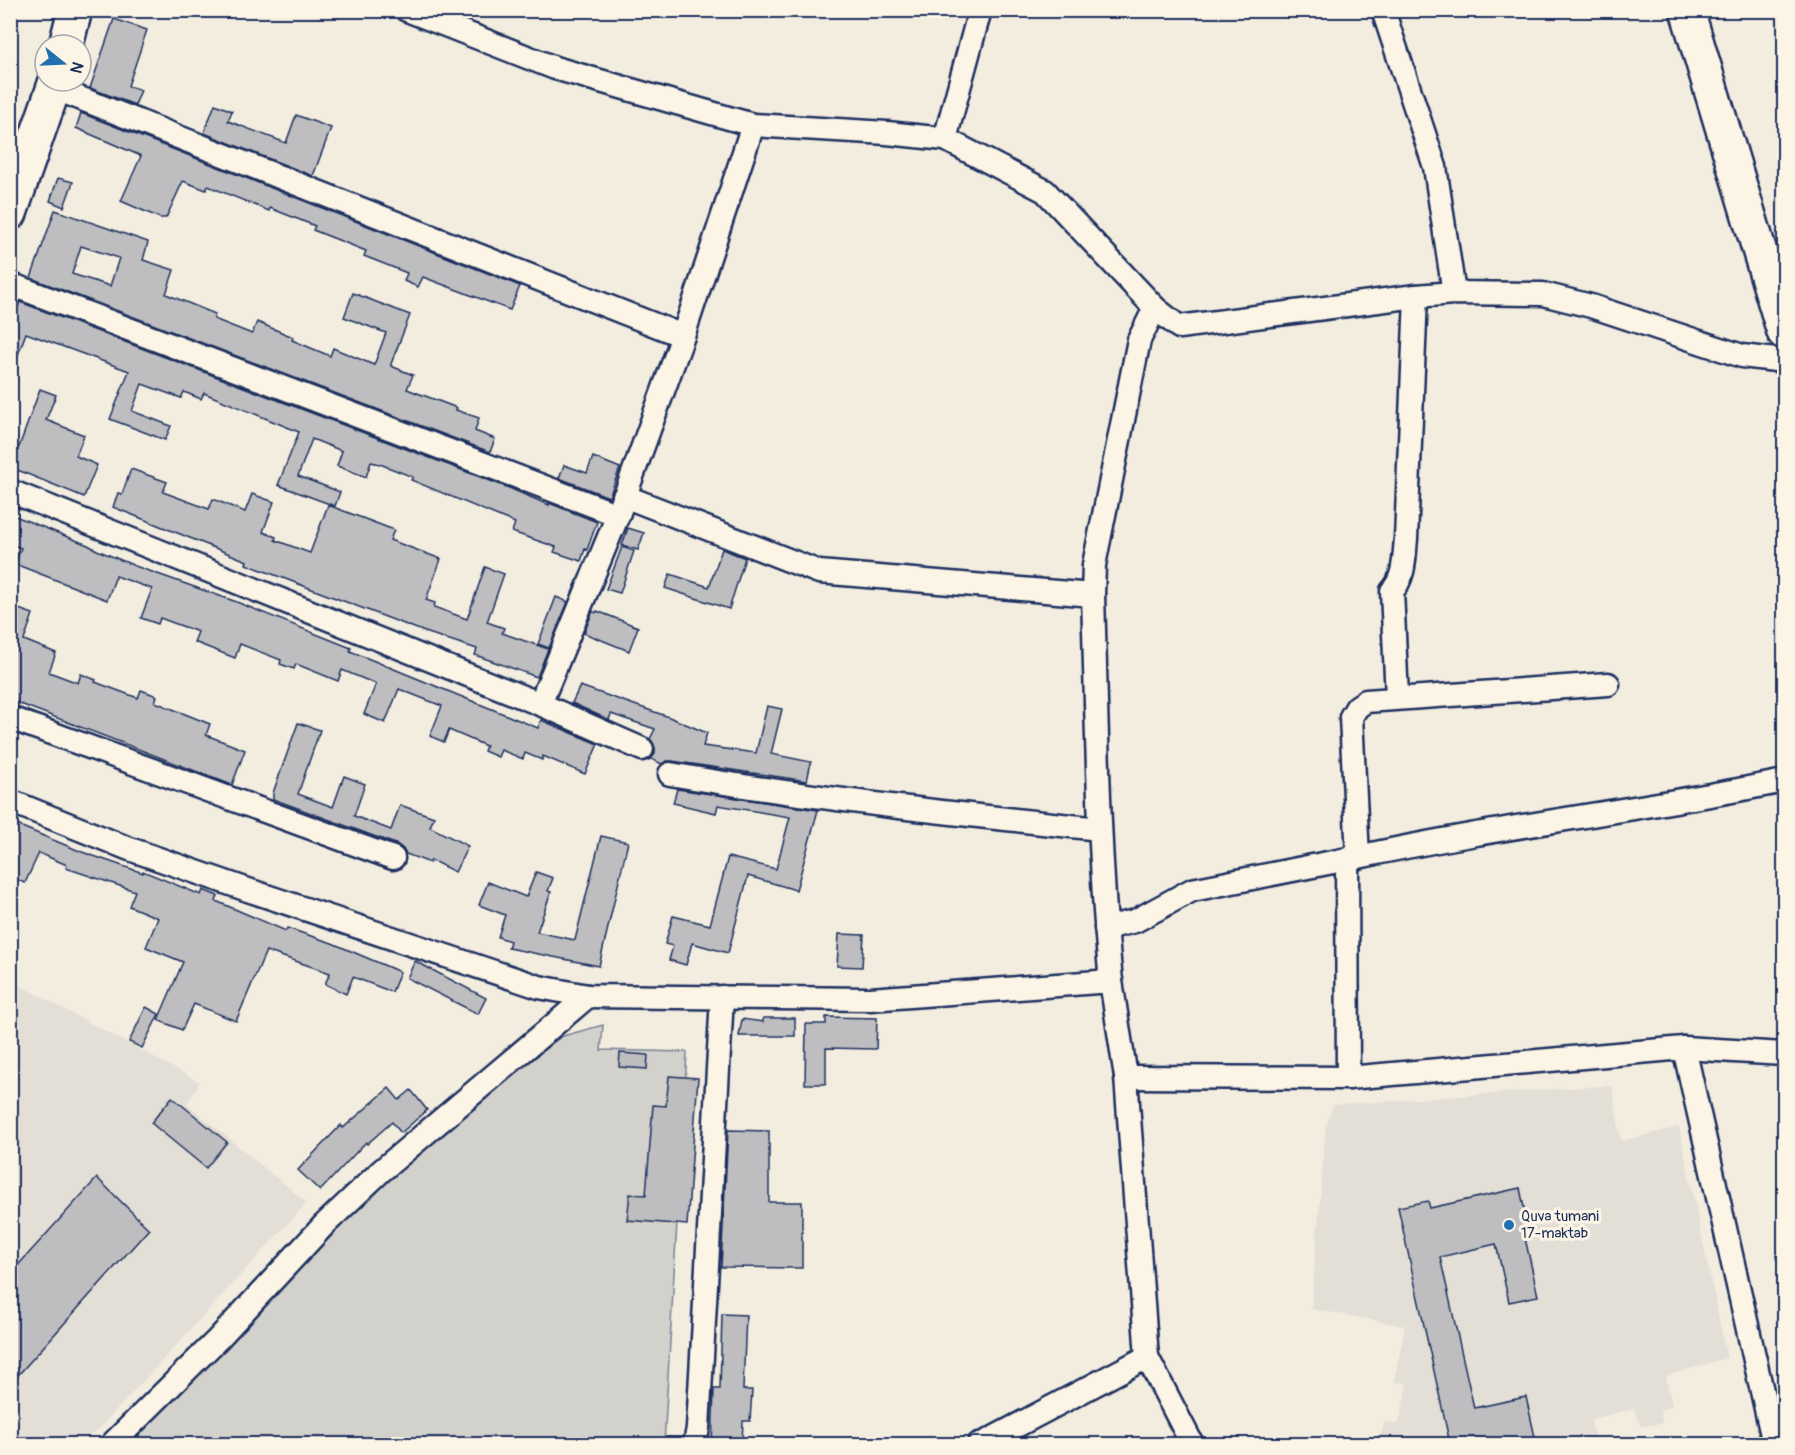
<svg xmlns="http://www.w3.org/2000/svg" width="1795" height="1455" font-family="Pangolin,sans-serif">
<style>
.built{fill:#e3dfd6}
.green{fill:#d3d1cc;stroke:#778095;stroke-width:1.5}
.building{fill:#bebec0;stroke:#1b2f5e;stroke-width:1.5;fill-rule:evenodd}
.lines{fill:none;stroke-linecap:round;stroke-linejoin:round}
.minor-casing{stroke:#1b2f5e;stroke-width:27}
.primary-casing{stroke:#1b2f5e;stroke-width:38}
.minor{stroke:#fcf5e5;stroke-width:22}
.primary{stroke:#fcf5e5;stroke-width:33}
.poi-dot{fill:#1f6fb2;stroke:#fcf5e5;stroke-width:2}
.labels{text-anchor:middle;stroke-width:6;stroke-linejoin:round;paint-order:stroke}
.poi-label{font-size:15px;fill:#1b2f5e;stroke:#fcf5e5;text-anchor:start}
</style>
<rect width="100%" height="100%" fill="#f3ede0"/>
<filter id="ink" filterUnits="userSpaceOnUse"><feTurbulence type="fractalNoise" baseFrequency=".0167" numOctaves="2"/><feDisplacementMap in="SourceGraphic" scale="12" xChannelSelector="R" yChannelSelector="G"/><feConvolveMatrix kernelMatrix="1 2 1 2 8 2 1 2 1" color-interpolation-filters="sRGB"/></filter>
<g filter="url(#ink)">
<!-- built -->
<g class="built">
<path d="M 10,980 L 200,1082 L 187,1104 L 307,1203 L 100,1428 L 79,1444 L 11,1444 Z"/>
<path d="M 1612,1085 L 1621,1141 L 1679,1127 L 1727,1358 L 1666,1376 L 1672,1406 L 1660,1411 L 1662,1423 L 1641,1427 L 1634,1409 L 1591,1419 L 1596,1444 L 1379,1444 L 1384,1422 L 1399,1424 L 1407,1384 L 1394,1382 L 1405,1326 L 1311,1309 L 1326,1126 L 1333,1105 Z"/>
</g>
<!-- green -->
<path class="green" d="M 603,1025 L 601,1050 L 687,1052 L 664,1444 L 129,1444 L 333,1226 L 524,1060 L 563,1036 Z"/>
<!-- building -->
<g class="building">
<path d="M 114,19 L 147,30 L 128,86 L 141,90 L 135,105 L 90,88 Z"/>
<path d="M 215,104 L 232,111 L 228,121 L 286,143 L 296,115 L 331,128 L 313,176 L 204,133 Z"/>
<path d="M 81,113 L 520,286 L 510,310 L 423,277 L 418,287 L 404,281 L 407,273 L 364,256 L 366,251 L 313,230 L 315,226 L 270,208 L 269,211 L 208,186 L 206,190 L 183,181 L 166,218 L 160,218 L 121,201 L 141,156 L 76,128 Z"/>
<path d="M 58,178 L 73,182 L 64,207 L 50,201 Z"/>
<path d="M 55,210 L 148,242 L 143,260 L 174,270 L 166,294 L 215,314 L 214,319 L 252,334 L 257,322 L 293,337 L 292,340 L 330,356 L 333,348 L 374,365 L 386,333 L 344,317 L 353,293 L 410,315 L 391,364 L 391,366 L 413,375 L 407,389 L 457,408 L 456,410 L 479,418 L 475,431 L 495,439 L 490,452 L 31,278 ZM 81,246 L 119,258 L 110,286 L 72,274 Z"/>
<path d="M 20,302 L 509,488 L 549,505 L 549,503 L 597,522 L 587,550 L 585,549 L 581,561 L 554,552 L 556,547 L 512,532 L 515,523 L 411,480 L 413,477 L 380,464 L 371,462 L 366,477 L 337,466 L 342,451 L 312,439 L 298,476 L 340,492 L 335,506 L 278,485 L 299,432 L 204,393 L 201,399 L 184,392 L 181,398 L 142,384 L 132,411 L 171,426 L 165,440 L 110,419 L 129,371 L 26,333 L 12,371 L 10,371 L 10,328 Z"/>
<path d="M 40,389 L 56,395 L 46,420 L 84,435 L 76,456 L 97,465 L 84,497 L 10,467 L 10,444 L 19,447 Z"/>
<path d="M 593,457 L 620,468 L 609,497 L 559,478 L 564,465 L 587,473 Z"/>
<path d="M 131,469 L 167,482 L 163,492 L 209,509 L 213,499 L 245,512 L 252,494 L 274,502 L 263,532 L 276,537 L 275,540 L 310,553 L 328,505 L 394,530 L 390,540 L 441,559 L 426,600 L 435,603 L 434,607 L 467,619 L 485,567 L 504,574 L 487,622 L 504,628 L 502,633 L 548,649 L 537,677 L 475,655 L 477,649 L 425,632 L 246,564 L 247,561 L 113,507 L 118,493 L 122,494 Z"/>
<path d="M 10,514 L 88,545 L 97,550 L 135,566 L 234,601 L 351,648 L 350,651 L 538,728 L 541,720 L 598,744 L 585,774 L 543,756 L 542,760 L 525,753 L 523,759 L 501,750 L 498,757 L 484,751 L 486,746 L 449,730 L 444,742 L 430,736 L 442,706 L 399,689 L 385,723 L 364,714 L 376,684 L 342,670 L 338,681 L 296,664 L 294,669 L 280,664 L 281,660 L 240,644 L 235,658 L 194,642 L 198,632 L 160,618 L 158,624 L 141,618 L 152,589 L 116,576 L 107,600 L 15,564 L 21,548 L 10,544 Z"/>
<path d="M 628,528 L 644,533 L 638,550 L 622,545 Z"/>
<path d="M 622,547 L 634,551 L 620,593 L 606,589 Z"/>
<path d="M 722,549 L 745,558 L 729,609 L 665,588 L 670,574 L 709,587 Z"/>
<path d="M 556,597 L 568,602 L 549,648 L 538,644 Z"/>
<path d="M 10,606 L 33,614 L 24,640 L 56,653 L 49,672 L 78,683 L 81,674 L 96,680 L 95,682 L 138,698 L 141,690 L 157,696 L 155,702 L 210,724 L 206,735 L 245,750 L 232,785 L 10,700 Z"/>
<path d="M 593,611 L 596,613 L 597,611 L 638,627 L 629,651 L 584,633 Z"/>
<path d="M 580,686 L 669,717 L 707,733 L 703,746 L 756,753 L 767,706 L 782,709 L 771,754 L 811,762 L 807,781 L 672,761 L 666,761 L 662,764 L 651,759 L 655,754 L 655,748 L 650,739 L 655,729 L 611,714 L 609,720 L 572,703 Z"/>
<path d="M 298,723 L 320,730 L 298,794 L 333,807 L 344,776 L 365,784 L 354,816 L 391,830 L 400,805 L 434,817 L 430,827 L 468,846 L 455,872 L 431,860 L 430,863 L 406,854 L 403,849 L 398,845 L 273,799 L 273,793 Z"/>
<path d="M 677,789 L 818,810 L 796,890 L 748,876 L 728,953 L 692,943 L 686,965 L 669,960 L 673,946 L 665,944 L 673,916 L 710,925 L 728,857 L 776,869 L 790,817 L 718,805 L 716,813 L 673,803 Z"/>
<path d="M 10,822 L 82,852 L 143,873 L 143,871 L 201,895 L 203,890 L 218,896 L 216,901 L 286,931 L 287,928 L 332,943 L 400,972 L 392,992 L 353,977 L 346,994 L 325,984 L 330,973 L 266,951 L 236,1021 L 194,1004 L 182,1030 L 158,1020 L 183,962 L 146,947 L 158,918 L 129,906 L 135,891 L 66,868 L 67,865 L 39,853 L 25,883 L 10,877 Z"/>
<path d="M 601,836 L 628,842 L 599,966 L 508,948 L 510,941 L 498,937 L 505,915 L 479,905 L 488,882 L 526,897 L 536,872 L 553,878 L 548,891 L 551,892 L 537,932 L 575,940 Z"/>
<path d="M 839,934 L 864,935 L 862,967 L 837,966 Z"/>
<path d="M 415,961 L 486,998 L 478,1014 L 407,978 Z"/>
<path d="M 146,1007 L 159,1014 L 142,1048 L 129,1042 Z"/>
<path d="M 826,1017 L 877,1018 L 876,1049 L 826,1048 L 826,1084 L 805,1084 L 806,1024 L 826,1024 Z"/>
<path d="M 763,1018 L 795,1018 L 795,1036 L 739,1036 L 742,1019 L 763,1022 Z"/>
<path d="M 620,1053 L 648,1055 L 647,1069 L 619,1067 Z"/>
<path d="M 669,1076 L 698,1078 L 687,1225 L 627,1220 L 630,1194 L 646,1195 L 653,1105 L 666,1106 Z"/>
<path d="M 389,1088 L 399,1100 L 411,1090 L 427,1110 L 401,1133 L 392,1122 L 367,1144 L 366,1142 L 320,1191 L 298,1170 L 341,1125 L 343,1128 Z"/>
<path d="M 172,1097 L 227,1142 L 206,1168 L 151,1123 Z"/>
<path d="M 728,1130 L 769,1131 L 769,1202 L 802,1202 L 802,1268 L 721,1267 Z"/>
<path d="M 97,1178 L 149,1229 L 10,1384 L 10,1274 Z"/>
<path d="M 1520,1188 L 1530,1237 L 1525,1238 L 1538,1296 L 1509,1302 L 1496,1244 L 1440,1257 L 1474,1408 L 1526,1397 L 1535,1437 L 1503,1444 L 1450,1444 L 1398,1207 L 1428,1201 L 1430,1208 Z"/>
<path d="M 722,1314 L 746,1315 L 743,1390 L 752,1390 L 750,1421 L 743,1421 L 742,1444 L 712,1444 L 714,1389 L 720,1389 Z"/>
</g>
<g class="lines">
<defs>
<g id="minor">
<path d="M 407,10 L 555,68 L 753,125 L 887,133 L 945,139 L 1045,191 L 1155,308 L 1179,327 L 1416,296 L 1454,293 L 1543,294 L 1591,306 L 1742,356 L 1784,361"/>
<path d="M 1383,10 L 1435,167 L 1454,293"/>
<path d="M 54,88 L 683,336"/>
<path d="M 945,139 L 980,10"/>
<path d="M 10,284 L 618,515"/>
<path d="M 10,491 L 540,704 L 618,515 L 683,336 L 753,125"/>
<path d="M 624,496 L 819,572 L 1093,595"/>
<path d="M 1608,684 L 1366,701 L 1357,707 L 1351,717 L 1358,857 C 1499,826 1643,810 1784,781"/>
<path d="M 1397,698 L 1392,591 C 1405,577 1404,557 1406,539 L 1416,296"/>
<path d="M 540,704 L 642,749"/>
<path d="M 10,718 L 393,858"/>
<path d="M 670,774 C 813,799 957,814 1100,829"/>
<path d="M 10,801 L 127,848 L 248,890 L 539,987 L 588,996 L 870,999 L 1111,981 L 1126,1077 L 1147,1357 L 1192,1444"/>
<path d="M 1347,860 L 1348,1078"/>
<path d="M 1106,928 L 1135,921 L 1192,890 L 1358,857"/>
<path d="M 1111,981 C 1098,853 1097,723 1093,595 L 1094,565 L 1139,340 L 1155,308"/>
<path d="M 1684,1048 L 1774,1444"/>
<path d="M 1126,1077 L 1348,1078 L 1684,1048 L 1784,1054"/>
<path d="M 112,1444 L 218,1339 L 324,1225 L 381,1171 L 588,996"/>
<path d="M 695,1444 L 698,1428 L 722,997"/>
<path d="M 979,1444 L 984,1443 L 1147,1357"/>
</g>
<g id="primary">
<path d="M 1687,10 L 1784,332"/>
<path d="M 66,45 L 75,10"/>
<path d="M 10,213 L 56,81"/>
</g>
</defs>
<!-- minor casing -->
<use href="#minor" class="minor-casing"/>
<!-- primary casing -->
<use href="#primary" class="primary-casing"/>
<!-- minor -->
<use href="#minor" class="minor"/>
<!-- primary -->
<use href="#primary" class="primary"/>
</g>
</g>
<!-- markers -->
<circle class="poi-dot" cx="1509" cy="1225" r="6"/>
<g class="labels">
<!-- poi labels -->
<g class="poi-label">
<text x="1521" y="1221">Quva tumani<tspan x="1521" dy="17">17-maktab</tspan></text>
</g>
</g>
<!-- margin -->
<rect width="1795" height="1455" fill="none" stroke="#fcf5e5" stroke-width="36"/>
<rect x="18" y="18" width="1759" height="1419" fill="none" stroke="#1b2f5e" stroke-width="2" filter="url(#ink)"/>
<!-- north arrow -->
<g transform="translate(63 63) rotate(108)"><circle r="28" fill="#fcf5e5" stroke="#a2a6af" stroke-width="1.5"/>
<path d="M0-4.5L10 22L0 15L-10 22Z" fill="#1f6fb2"/>
<text y="-9" font-size="16" font-weight="bold" text-anchor="middle" fill="#1b2f5e">N</text>
</g>
</svg>
